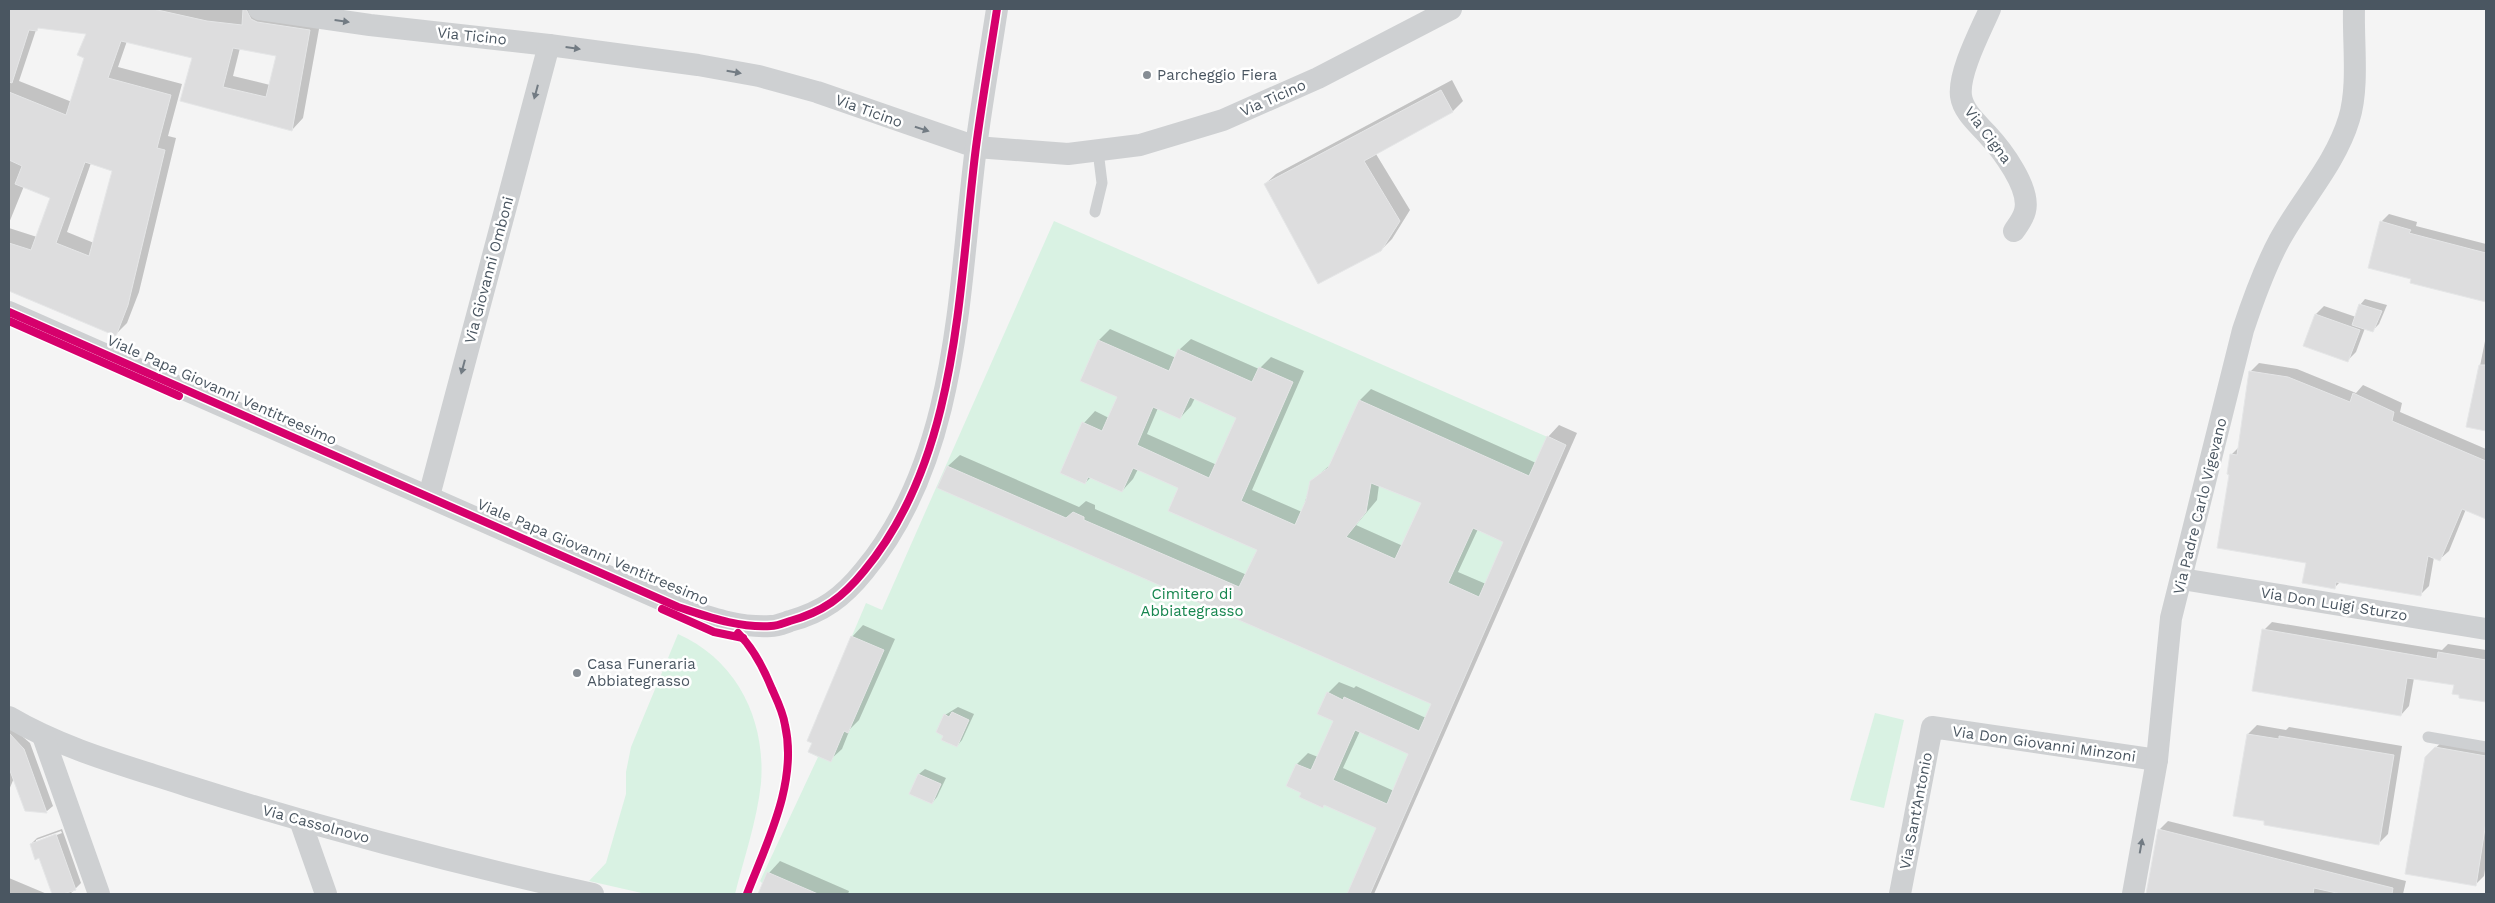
<svg xmlns="http://www.w3.org/2000/svg" width="2495" height="903" font-family="'Work Sans',sans-serif">
<style>
.green{fill:#d9f2e3}
.shadow{fill:#0003;fill-rule:evenodd}
.building{fill:#ddddde;stroke:#e5e6e7;fill-rule:evenodd}
.lines{fill:none;stroke-linecap:round;stroke-linejoin:round}
.service{stroke:#ced0d2;stroke-width:11}
.minor{stroke:#ced0d2;stroke-width:22}
.cycleway-casing{stroke:#fff;stroke-width:11}
.cycleway{stroke:#d6006c;stroke-width:8}
.oneway{fill:#727b83}
.poi-dot{fill:#868d94;stroke:#fff;stroke-width:2}
.labels{text-anchor:middle;stroke-width:5;stroke-linejoin:round;paint-order:stroke}
.street-label{font-size:15px;fill:#4a5661;stroke:#fff}
.poi-label{font-size:15px;fill:#4a5661;stroke:#fff;text-anchor:start}
.park-label{font-size:15px;fill:#17864f;stroke:#fff}
</style>
<rect width="100%" height="100%" fill="#f4f4f4"/>
<!-- green -->
<g class="green">
<path d="M 1054,221 L 1566,445 L 1370,894 L 759,894 L 763,884 L 760,881 L 818,757 L 808,752 L 812,743 L 807,741 L 866,603 L 882,610 Z"/>
<path d="M 678,634 C 737,660 766,720 761,783 C 757,821 744,858 735,894 L 646,894 L 589,881 L 606,863 L 626,794 L 626,772 L 631,747 Z"/>
<path d="M 1875,713 L 1904,720 L 1884,808 L 1850,800 Z"/>
</g>
<!-- shadow -->
<g class="shadow">
<path d="M 9,9 L 266,9 L 321,18 L 303,118 L 292,130 L 181,101 L 194,57 L 127,41 L 118,67 L 182,84 L 168,136 L 176,138 L 139,292 L 127,323 L 116,334 L 9,289 L 9,228 L 37,237 L 51,198 L 24,186 L 9,223 ZM 39,27 L 88,33 L 86,57 L 72,102 L 19,81 L 36,30 ZM 240,48 L 278,55 L 270,85 L 233,76 ZM 91,163 L 114,170 L 94,243 L 67,232 Z"/>
<path d="M 1452,80 L 1463,101 L 1453,111 L 1376,154 L 1410,210 L 1392,239 L 1381,250 L 1265,184 L 1276,174 Z"/>
<path d="M 2389,214 L 2417,222 L 2416,226 L 2486,244 L 2486,301 L 2412,282 L 2413,279 L 2381,222 Z"/>
<path d="M 2365,299 L 2387,305 L 2379,324 L 2373,330 L 2365,328 L 2356,352 L 2347,361 L 2316,314 L 2324,306 L 2356,317 L 2360,305 Z"/>
<path d="M 1110,329 L 1176,358 L 1179,350 L 1191,339 L 1259,369 L 1271,357 L 1304,371 L 1252,490 L 1302,512 L 1311,482 L 1331,464 L 1360,400 L 1371,389 L 1536,463 L 1548,437 L 1559,425 L 1577,433 L 1374,894 L 1348,894 L 1378,827 L 1302,792 L 1297,764 L 1308,753 L 1318,757 L 1335,721 L 1328,693 L 1339,682 L 1354,688 L 1356,686 L 1426,718 L 1432,703 L 939,488 L 948,466 L 960,455 L 1079,507 L 1086,501 L 1095,505 L 1095,509 L 1247,575 L 1259,550 L 1180,488 L 1138,469 L 1133,479 L 1122,491 L 1091,477 L 1085,483 L 1084,423 L 1095,411 L 1109,418 L 1119,396 L 1099,340 ZM 1195,398 L 1238,418 L 1217,465 L 1147,434 L 1158,408 L 1180,418 L 1191,406 ZM 1379,485 L 1422,503 L 1403,546 L 1356,525 L 1377,500 ZM 1478,529 L 1505,542 L 1486,584 L 1458,572 ZM 1360,731 L 1410,754 L 1394,791 L 1343,768 Z"/>
<path d="M 2486,336 L 2486,430 L 2468,426 Z"/>
<path d="M 2259,363 L 2297,369 L 2356,393 L 2363,385 L 2402,403 L 2400,412 L 2486,449 L 2486,518 L 2466,509 L 2449,551 L 2440,559 L 2434,557 L 2429,586 L 2421,594 L 2340,582 L 2335,587 L 2307,562 L 2228,473 L 2232,454 L 2239,447 L 2251,371 Z"/>
<path d="M 2272,622 L 2442,650 L 2448,644 L 2486,650 L 2486,701 L 2460,697 L 2455,684 L 2414,678 L 2409,706 L 2401,715 L 2264,630 Z"/>
<path d="M 863,625 L 895,639 L 859,720 L 850,729 L 842,749 L 830,760 L 814,742 L 818,718 L 817,717 L 852,637 Z"/>
<path d="M 958,707 L 974,714 L 962,740 L 957,746 L 944,735 L 945,715 Z"/>
<path d="M 9,725 L 30,743 L 53,806 L 47,811 L 26,810 L 14,778 L 9,790 Z"/>
<path d="M 2257,725 L 2286,730 L 2289,727 L 2402,746 L 2388,834 L 2379,843 L 2266,820 L 2248,734 Z"/>
<path d="M 2445,739 L 2486,746 L 2486,863 L 2484,876 L 2475,885 L 2426,757 Z"/>
<path d="M 925,769 L 946,778 L 937,797 L 932,803 L 911,794 L 919,774 Z"/>
<path d="M 2168,821 L 2406,881 L 2403,894 L 2148,894 L 2159,830 Z"/>
<path d="M 62,829 L 81,883 L 70,894 L 54,894 L 40,857 L 31,844 L 37,838 ZM 61,831 L 62,833 L 36,843 L 36,840 Z"/>
<path d="M 780,861 L 849,891 L 848,894 L 759,894 L 769,873 Z"/>
<path d="M 9,878 L 47,894 L 9,894 Z"/>
</g>
<!-- building -->
<g class="building">
<path d="M 9,9 L 153,9 L 207,21 L 242,25 L 243,9 L 246,9 L 251,19 L 257,22 L 310,30 L 292,131 L 180,101 L 192,58 L 121,41 L 108,78 L 171,95 L 157,148 L 165,150 L 128,305 L 116,336 L 9,291 L 9,243 L 31,250 L 50,198 L 15,184 L 22,166 L 9,160 L 9,92 L 66,115 L 84,58 L 77,55 L 86,34 L 38,28 L 37,31 L 29,30 L 12,83 L 9,82 ZM 233,48 L 276,56 L 266,97 L 223,87 ZM 85,162 L 112,171 L 89,256 L 56,243 Z"/>
<path d="M 1441,90 L 1453,112 L 1364,161 L 1400,221 L 1381,251 L 1318,284 L 1264,184 Z"/>
<path d="M 2380,221 L 2411,230 L 2409,233 L 2486,253 L 2486,302 L 2410,283 L 2411,279 L 2368,268 Z"/>
<path d="M 2359,304 L 2382,311 L 2373,332 L 2352,325 Z"/>
<path d="M 2315,314 L 2360,330 L 2348,362 L 2303,346 Z"/>
<path d="M 1098,340 L 1169,371 L 1178,349 L 1252,382 L 1259,367 L 1293,382 L 1241,501 L 1295,525 L 1306,500 L 1310,481 L 1328,468 L 1359,400 L 1529,476 L 1547,436 L 1566,445 L 1370,894 L 1347,894 L 1376,828 L 1324,805 L 1323,808 L 1299,797 L 1301,793 L 1286,786 L 1296,764 L 1311,770 L 1333,721 L 1317,714 L 1327,692 L 1343,700 L 1344,697 L 1419,731 L 1431,704 L 937,488 L 947,466 L 1066,518 L 1073,512 L 1084,517 L 1084,520 L 1239,587 L 1257,550 L 1168,511 L 1178,488 L 1133,468 L 1122,492 L 1088,477 L 1085,484 L 1060,473 L 1082,422 L 1102,431 L 1117,397 L 1080,381 ZM 1190,397 L 1236,418 L 1209,478 L 1137,445 L 1153,407 L 1180,419 ZM 1371,483 L 1421,503 L 1395,559 L 1346,537 L 1366,512 ZM 1473,528 L 1503,542 L 1479,597 L 1448,583 ZM 1355,730 L 1408,754 L 1387,804 L 1333,780 Z"/>
<path d="M 2479,365 L 2486,365 L 2486,431 L 2466,427 Z"/>
<path d="M 2249,371 L 2288,377 L 2350,402 L 2353,393 L 2394,412 L 2392,421 L 2486,461 L 2486,519 L 2462,509 L 2440,561 L 2428,556 L 2421,596 L 2336,582 L 2335,589 L 2302,583 L 2306,563 L 2217,548 L 2229,475 L 2227,474 L 2230,454 L 2237,455 Z"/>
<path d="M 2262,629 L 2437,659 L 2438,652 L 2486,660 L 2486,702 L 2459,698 L 2459,695 L 2452,694 L 2454,685 L 2407,678 L 2401,716 L 2252,691 Z"/>
<path d="M 851,636 L 884,650 L 848,733 L 844,731 L 831,762 L 808,752 L 812,743 L 807,741 Z"/>
<path d="M 952,712 L 969,720 L 957,747 L 941,740 L 943,736 L 936,732 L 944,714 L 949,717 Z"/>
<path d="M 9,733 L 24,749 L 47,813 L 25,811 L 9,768 Z"/>
<path d="M 2247,734 L 2279,739 L 2279,736 L 2394,755 L 2379,845 L 2264,825 L 2264,821 L 2233,816 Z"/>
<path d="M 2435,747 L 2486,756 L 2486,822 L 2476,886 L 2405,874 L 2425,757 Z"/>
<path d="M 918,774 L 941,784 L 932,804 L 909,794 Z"/>
<path d="M 2158,829 L 2393,888 L 2392,894 L 2341,894 L 2314,888 L 2313,894 L 2146,894 Z"/>
<path d="M 56,834 L 76,890 L 63,894 L 52,894 L 39,858 L 35,860 L 30,844 Z"/>
<path d="M 767,872 L 818,894 L 758,894 Z"/>
</g>
<g class="lines">
<!-- service -->
<g class="service">
<path d="M 1095,212 L 1102,183 L 1098,151"/>
<path d="M 2428,737 L 2486,747"/>
</g>
<!-- minor -->
<g class="minor">
<path d="M 259,9 L 370,25 L 549,45 L 698,65 L 759,76 L 817,92 L 976,147 L 1068,154 L 1140,145 L 1223,120 L 1318,78 L 1451,9"/>
<path d="M 1990,9 C 1981,30 1958,73 1961,96 C 1963,111 1977,123 1987,134 C 2001,149 2031,188 2025,211 C 2023,219 2018,225 2014,231"/>
<path d="M 9,312 L 678,607 C 709,617 738,628 771,626 C 777,626 784,623 790,621 C 823,612 843,597 864,571 C 960,456 958,288 976,147 C 982,101 990,55 997,9"/>
<path d="M 429,496 L 549,45"/>
<path d="M 2182,579 L 2486,629"/>
<path d="M 9,717 C 65,750 127,766 188,786 C 321,828 457,864 593,894"/>
<path d="M 43,736 L 99,894"/>
<path d="M 300,820 L 326,894"/>
<path d="M 1900,894 L 1932,727 L 2157,760"/>
<path d="M 2133,894 L 2157,760 L 2171,618 L 2243,330 C 2253,300 2264,269 2279,241 C 2301,200 2335,165 2349,119 C 2359,87 2353,43 2354,9"/>
</g>
<defs>
<g id="cycleway">
<path d="M 9,312 L 678,607 C 709,617 738,628 771,626 C 777,626 784,623 790,621 C 823,612 843,597 864,571 C 960,456 958,288 976,147 C 982,101 990,55 997,9"/>
<path d="M 9,321 L 179,396"/>
<path d="M 662,609 L 714,632 L 743,638"/>
<path d="M 738,633 C 753,648 764,669 772,689 C 777,700 783,712 785,725 C 798,782 767,842 747,894"/>
</g>
</defs>
<!-- cycleway casing -->
<use href="#cycleway" class="cycleway-casing"/>
<!-- cycleway -->
<use href="#cycleway" class="cycleway"/>
</g>
<!-- one-way arrows -->
<defs><path id="oneway-solid" d="M-6-.8H1V-3.2L6.5 0L1 3.2V.8H-6Z" transform="scale(1.25)"/></defs>
<g class="oneway">
<use href="#oneway-solid" transform="translate(342 21) rotate(8)"/>
<use href="#oneway-solid" transform="translate(573 48) rotate(8)"/>
<use href="#oneway-solid" transform="translate(734 72) rotate(10)"/>
<use href="#oneway-solid" transform="translate(536 92) rotate(105)"/>
<use href="#oneway-solid" transform="translate(922 129) rotate(18)"/>
<use href="#oneway-solid" transform="translate(463 367) rotate(105)"/>
<use href="#oneway-solid" transform="translate(2141 846) rotate(-80)"/>
</g>
<!-- markers -->
<g class="poi-dot">
<circle cx="1147" cy="75" r="5"/>
<circle cx="577" cy="673" r="5"/>
</g>
<g class="labels">
<!-- street labels -->
<g class="street-label">
<text transform="translate(472 36) rotate(6)" y="5">Via Ticino</text>
<text transform="translate(1273 98) rotate(-24)" y="5">Via Ticino</text>
<text transform="translate(869 111) rotate(20)" y="5">Via Ticino</text>
<text transform="translate(1988 135) rotate(53)" y="5">Via Cigna</text>
<text transform="translate(489 270) rotate(-75)" y="5">Via Giovanni Omboni</text>
<text transform="translate(222 390) rotate(24)" y="5">Viale Papa Giovanni Ventitreesimo</text>
<text transform="translate(2200 506) rotate(-76)" y="5">Via Padre Carlo Vigevano</text>
<text transform="translate(593 552) rotate(23)" y="5">Viale Papa Giovanni Ventitreesimo</text>
<text transform="translate(2334 604) rotate(9)" y="5">Via Don Luigi Sturzo</text>
<text transform="translate(2044 744) rotate(8)" y="5">Via Don Giovanni Minzoni</text>
<text transform="translate(1916 811) rotate(-79)" y="5">Via Sant'Antonio</text>
<text transform="translate(316 824) rotate(15)" y="5">Via Cassolnovo</text>
</g>
<!-- poi labels -->
<g class="poi-label">
<text x="1157" y="80">Parcheggio Fiera</text>
<text x="587" y="669">Casa Funeraria<tspan x="587" dy="17">Abbiategrasso</tspan></text>
</g>
<!-- park labels -->
<g class="park-label">
<text x="1192" y="599">Cimitero di<tspan x="1192" dy="17">Abbiategrasso</tspan></text>
</g>
</g>
<!-- border -->
<rect width="2495" height="903" fill="none" stroke="#4a5661" stroke-width="20"/>
</svg>
